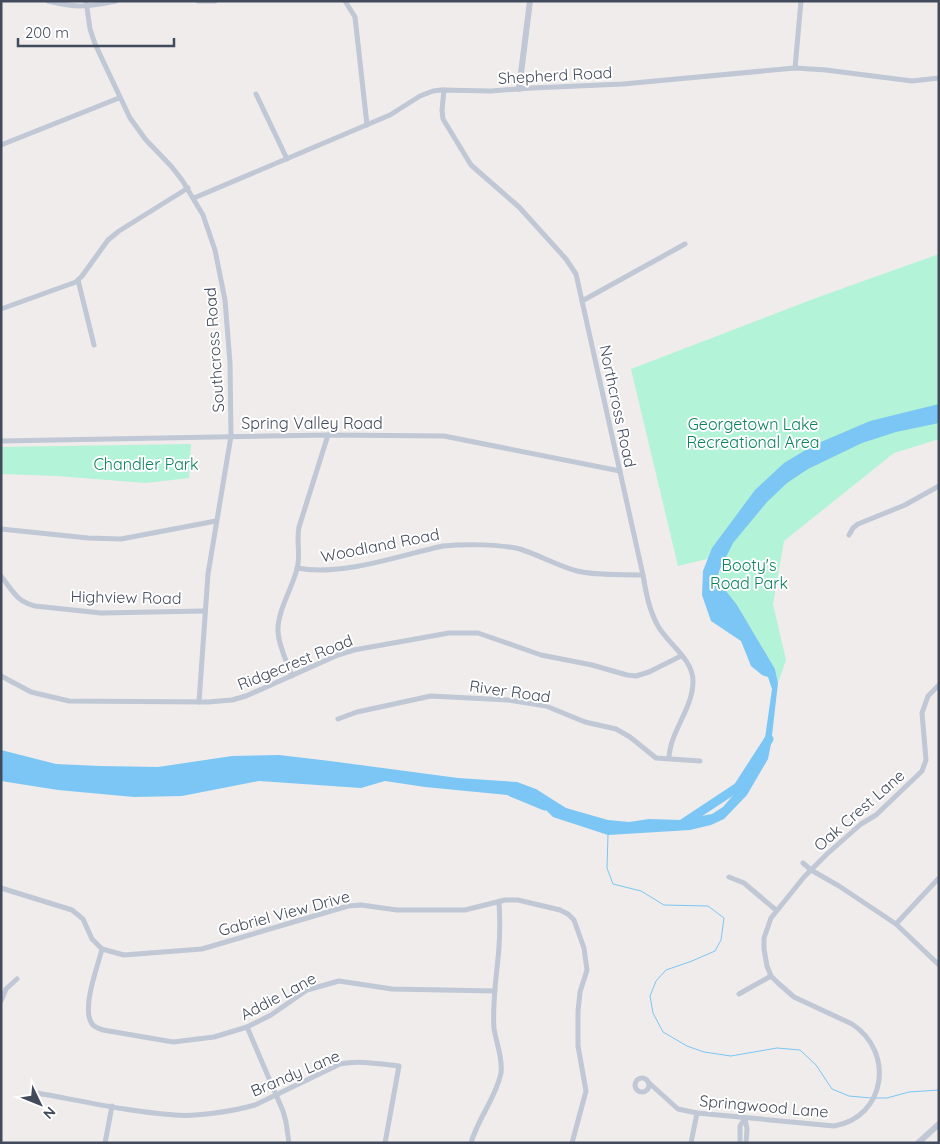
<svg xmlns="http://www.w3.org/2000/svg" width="940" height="1144" font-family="Quicksand,sans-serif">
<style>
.green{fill:#b3f3d7}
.water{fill:#7bc6f5}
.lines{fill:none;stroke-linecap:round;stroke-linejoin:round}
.stream{stroke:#7bc6f5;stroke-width:1}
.river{stroke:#7bc6f5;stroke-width:9}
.minor{stroke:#c0c7d5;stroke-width:5}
.tertiary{stroke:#c0c7d5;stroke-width:6}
.labels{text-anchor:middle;stroke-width:4;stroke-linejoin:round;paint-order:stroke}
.street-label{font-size:16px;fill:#424b5b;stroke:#fff}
.park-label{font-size:16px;fill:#0c835d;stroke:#fff}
</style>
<rect width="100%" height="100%" fill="#efeceb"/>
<!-- green -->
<g class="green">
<path d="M 939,254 L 939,439 L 894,453 L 784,541 L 773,604 L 786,660 L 778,683 L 775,669 L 737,605 L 718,589 L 717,580 L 727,554 L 678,566 L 631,369 L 816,298 Z"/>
<path d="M 191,444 L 189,478 L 146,483 L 57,476 L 1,474 L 1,447 Z"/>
</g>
<!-- water -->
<path class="water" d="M 939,404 L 939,423 L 896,432 L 862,443 L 808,469 L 787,483 L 767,502 L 733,543 L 720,569 L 717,580 L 718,589 L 726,591 L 737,605 L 775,669 L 778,683 L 771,744 L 768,759 L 747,795 L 724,819 L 711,825 L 690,830 L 608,835 L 553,817 L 543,807 L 528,797 L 425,787 L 385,781 L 361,788 L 259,781 L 182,796 L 134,797 L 58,790 L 1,781 L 1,750 L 56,764 L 99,766 L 158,767 L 232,756 L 279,755 L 330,761 L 458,778 L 517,782 L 536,789 L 566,808 L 608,820 L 629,822 L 649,819 L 681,820 L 712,814 L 723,807 L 748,778 L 761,756 L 765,738 L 772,689 L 768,677 L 762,675 L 751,666 L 741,641 L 711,621 L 702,595 L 703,571 L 712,548 L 755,490 L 784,463 L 814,445 L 870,421 Z"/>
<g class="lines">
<!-- stream -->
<g class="stream">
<path d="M 608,835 L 607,868 L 613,884 L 641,891 L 664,905 L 708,906 L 724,918 L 721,940 L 715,951 L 692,961 L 666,970 L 656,981 L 650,996 L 653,1013 L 663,1032 L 687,1046 L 704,1052 L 731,1056 L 777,1048 L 800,1050 L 816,1065 L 832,1089 L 849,1096 L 871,1098"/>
<path d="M 875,1098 L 887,1098 L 909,1092 L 939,1090"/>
</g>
<!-- river -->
<g class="river">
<path d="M 511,792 L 545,806"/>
<path d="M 682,824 L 738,787 L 769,739"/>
</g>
<!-- minor -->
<g class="minor">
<path d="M 48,1 C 77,8 87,7 116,1"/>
<path d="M 86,1 L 90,29 L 95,44 L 130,118 L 146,140 L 171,166 L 182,180 L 203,215 L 215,250 L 225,300 L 230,363 L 231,436 L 208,574 L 199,702"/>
<path d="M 198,1 L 215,1"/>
<path d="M 345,1 L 355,17 L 367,125"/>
<path d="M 795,68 L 801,1"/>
<path d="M 444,90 L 442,110 L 443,119 L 471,165 L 519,207 L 566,259 L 576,274 L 643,575 C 646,593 649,610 658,626 C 668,644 693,659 693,681 C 693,709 670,731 669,758"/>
<path d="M 256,94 L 287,159"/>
<path d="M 1,145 L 119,98"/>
<path d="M 194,198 L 390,115 L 420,96 L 433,91 L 441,90 L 491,91 L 532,88 L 623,84 L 795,68 L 826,70 L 912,81 L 939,78"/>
<path d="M 78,280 L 94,345"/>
<path d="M 582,301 L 685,244"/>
<path d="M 1,309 L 76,282 L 82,276 L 108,240 L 119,231 L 188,188"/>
<path d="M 1,441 L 328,435 L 444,436 L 620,471"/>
<path d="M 1,529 L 88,538 L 121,539 L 216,521"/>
<path d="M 849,535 L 853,528 L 858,524 L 905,505 L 939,486"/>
<path d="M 297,568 C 341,577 400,555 443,546 C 464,544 499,544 520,549 C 539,555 558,566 577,571 C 598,576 621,574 643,575"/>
<path d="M 1,576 C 13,591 16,601 35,606 L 101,613 L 204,611"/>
<path d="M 1,676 L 31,692 L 69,701 L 208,702 L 232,700 L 246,696 L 338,655 L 354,650 L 449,633 L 478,633 L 541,655 L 592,665 L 627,675 L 636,676 L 649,672 L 681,656"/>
<path d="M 292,676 C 287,662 279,647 278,632 C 277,611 292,589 297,569 C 301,555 296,541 299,527 L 328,435"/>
<path d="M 338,719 L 357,712 L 431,696 L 508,700 L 546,706 L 585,722 L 616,729 L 630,737 L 656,758 L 700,761"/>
<path d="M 803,863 L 811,870 L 839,886 L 896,924 L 939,965"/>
<path d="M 729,877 L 744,883 L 776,910"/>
<path d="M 1,888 L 72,910 L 83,919 L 92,939 L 102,949 L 124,955 L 202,949 L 348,906 L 361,905 L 397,910 L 465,910 L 505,900 L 518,900 L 560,910 L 568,914 L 574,920 L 584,948 L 587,970 L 580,992 L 578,1011 L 578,1046 L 586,1091 L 572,1143"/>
<path d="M 896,924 L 939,878"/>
<path d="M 102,949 C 98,966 80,1011 93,1025 C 96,1028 100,1029 103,1030 L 173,1042 L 214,1037 L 247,1027 L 271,1015 L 307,990 L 339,981 L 392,989 L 495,991"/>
<path d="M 739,994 L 771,976"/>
<path d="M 1,1001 L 6,989 L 17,979"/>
<path d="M 247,1027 L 283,1111 L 286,1122 L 289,1143"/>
<circle cx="642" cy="1085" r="7"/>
<path d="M 648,1082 L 678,1109 L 697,1113 L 834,1126 C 886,1117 895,1052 852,1024 L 794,997 L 778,983 L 771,976 L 767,966 L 764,949 L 764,938 L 771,918 L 804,877 L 827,854 L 861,824 L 876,815 L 922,771 L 926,760 L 922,713 L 928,696 L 939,685"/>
<path d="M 37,1093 C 82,1101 129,1112 175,1115 C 196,1117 234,1111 255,1105 L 340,1064 C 360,1060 379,1064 399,1066 L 385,1143"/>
<path d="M 745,1118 L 747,1129 L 746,1143"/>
<path d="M 105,1143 L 112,1106"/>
<path d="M 471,1143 C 478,1118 496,1098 501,1073 C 503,1057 496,1043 494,1028 C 492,1001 497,974 499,947 C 500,932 500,917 499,902"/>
<path d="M 691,1143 L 697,1113"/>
<path d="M 740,1143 L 740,1126 L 745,1118"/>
</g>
<!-- tertiary -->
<g class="tertiary">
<path d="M 519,89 L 530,1"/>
<path d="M 918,1143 L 939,1124"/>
</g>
</g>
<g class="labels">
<!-- street labels -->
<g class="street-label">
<text transform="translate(555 75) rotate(-3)" y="6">Shepherd Road</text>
<text transform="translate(214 350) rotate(-94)" y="6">Southcross Road</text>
<text transform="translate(618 406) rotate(78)" y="6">Northcross Road</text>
<text x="312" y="429">Spring Valley Road</text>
<text transform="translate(380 545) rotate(-11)" y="6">Woodland Road</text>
<text transform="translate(126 597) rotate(1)" y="6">Highview Road</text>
<text transform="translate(295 662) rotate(-22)" y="6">Ridgecrest Road</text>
<text transform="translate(510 691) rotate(8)" y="6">River Road</text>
<text transform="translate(859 810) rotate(-41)" y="6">Oak Crest Lane</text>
<text transform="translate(284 913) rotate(-15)" y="6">Gabriel View Drive</text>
<text transform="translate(278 996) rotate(-28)" y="6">Addie Lane</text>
<text transform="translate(295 1073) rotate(-23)" y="6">Brandy Lane</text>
<text transform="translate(764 1106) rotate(5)" y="6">Springwood Lane</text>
</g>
<!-- park labels -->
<g class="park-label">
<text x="753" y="430">Georgetown Lake<tspan x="753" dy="18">Recreational Area</tspan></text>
<text x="146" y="470">Chandler Park</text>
<text x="749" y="571">Booty's<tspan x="749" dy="18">Road Park</tspan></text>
</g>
</g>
<!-- border -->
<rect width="940" height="1144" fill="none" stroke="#424b5b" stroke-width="5"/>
<!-- north arrow -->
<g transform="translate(40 1104) rotate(133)" stroke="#ffffff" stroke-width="4" paint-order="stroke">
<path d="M0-4L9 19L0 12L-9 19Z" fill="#424b5b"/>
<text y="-8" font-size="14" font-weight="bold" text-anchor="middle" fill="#424b5b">N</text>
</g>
<!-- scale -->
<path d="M18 38v8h156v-8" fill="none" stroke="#424b5b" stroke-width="2.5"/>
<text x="25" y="38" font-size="15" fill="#424b5b" stroke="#ffffff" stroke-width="4" paint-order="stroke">200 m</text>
</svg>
